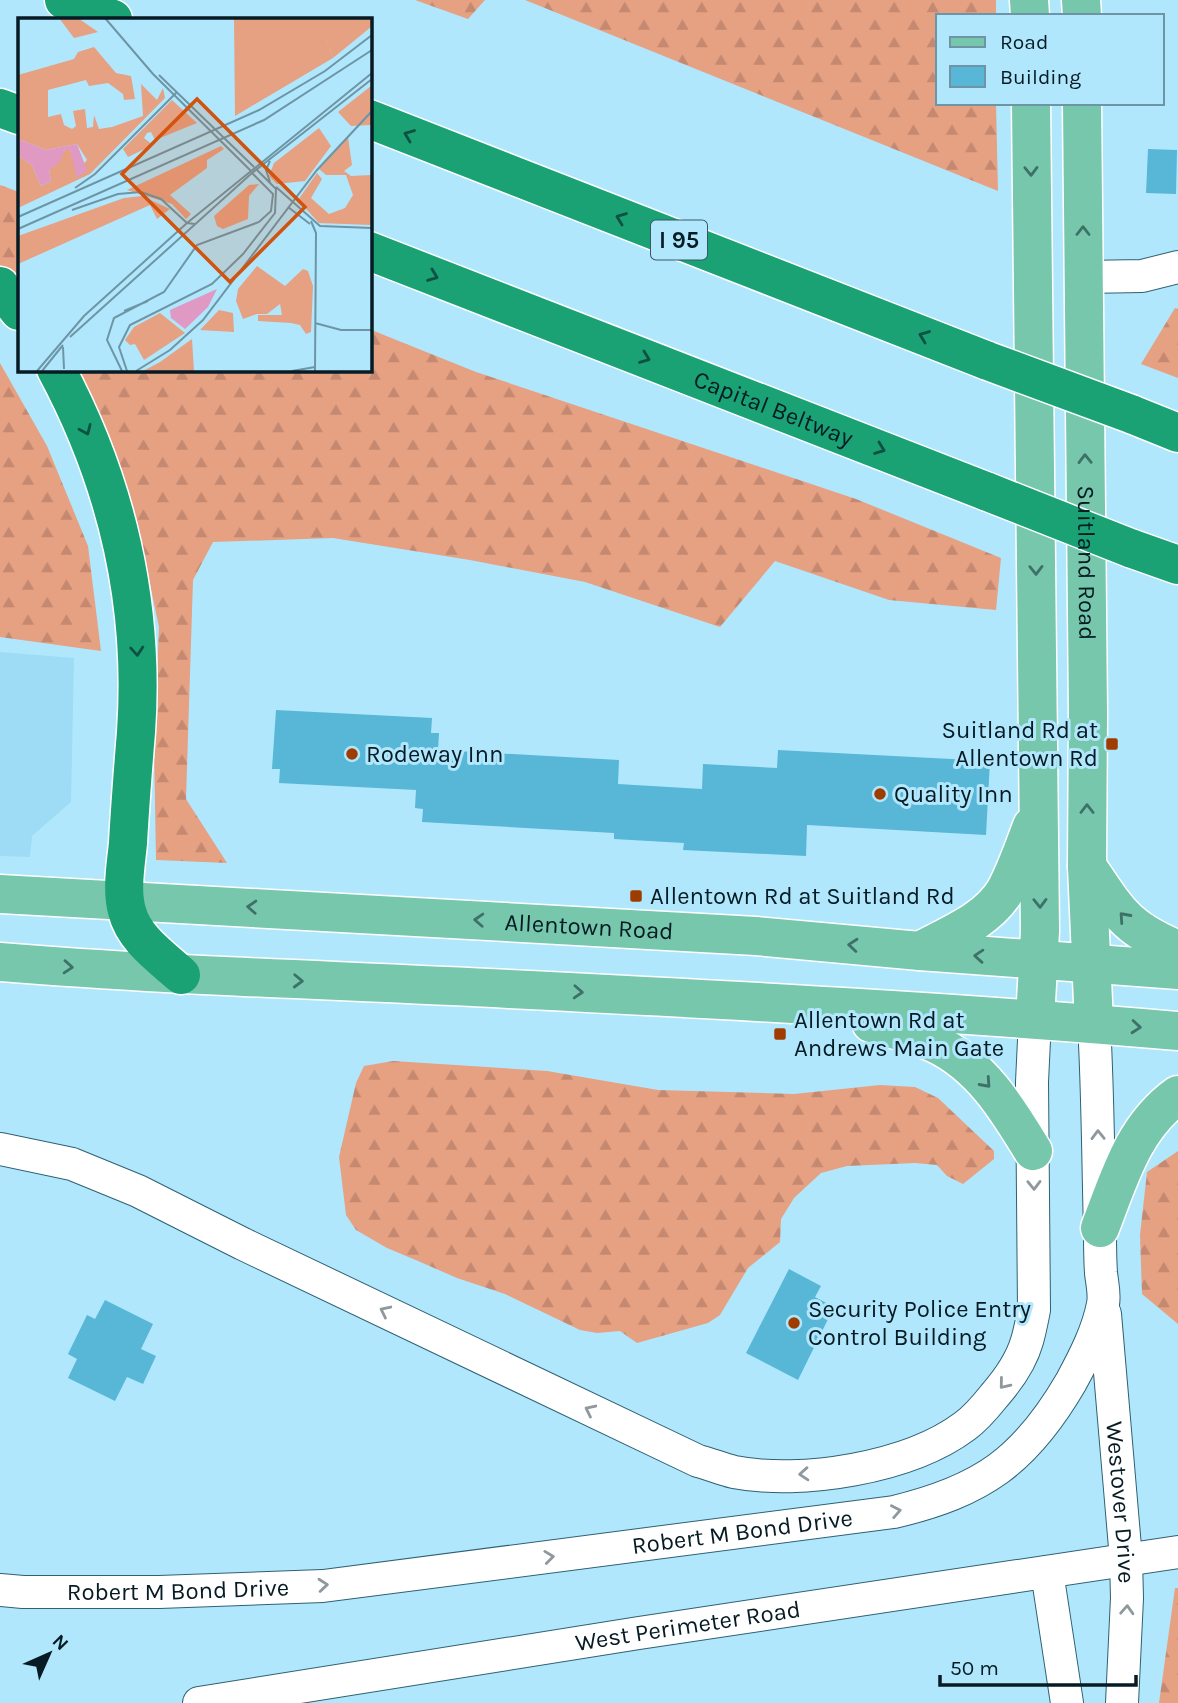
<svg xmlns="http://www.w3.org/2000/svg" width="1178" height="1703" font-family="Karla,sans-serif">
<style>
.built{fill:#9ddcf4}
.forest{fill:url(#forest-firs)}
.building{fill:#58b6d7}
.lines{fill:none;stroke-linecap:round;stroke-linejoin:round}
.minor-casing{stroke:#2e6173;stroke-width:34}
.major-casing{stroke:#fff;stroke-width:41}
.highway-casing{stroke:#fff;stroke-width:41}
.minor{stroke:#fff;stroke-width:32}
.major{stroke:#76c7ac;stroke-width:38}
.highway{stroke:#1aa274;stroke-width:38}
.highway-bridge-casing{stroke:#fff;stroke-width:41;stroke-linecap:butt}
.highway-bridge{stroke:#1aa274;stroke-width:38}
.oneway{stroke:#0e5143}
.oneway2{stroke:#3e7168}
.oneway3{stroke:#8f989c}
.poi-dot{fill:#9f3c00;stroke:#b1e7fc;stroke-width:2.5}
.labels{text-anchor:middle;stroke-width:6;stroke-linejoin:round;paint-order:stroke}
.shield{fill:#b1e7fc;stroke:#395864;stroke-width:2}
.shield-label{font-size:23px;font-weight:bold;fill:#061b23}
.street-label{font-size:24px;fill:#061b23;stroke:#b1e7fc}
.poi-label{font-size:24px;fill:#061b23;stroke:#b1e7fc;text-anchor:start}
.inset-road{fill:none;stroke:#6d95a5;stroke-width:2}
.view{fill:#d1530e;fill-opacity:0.15;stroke:#d1530e;stroke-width:3.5}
.inset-edge{fill:none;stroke:#061b23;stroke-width:3.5}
</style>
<defs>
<pattern id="forest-firs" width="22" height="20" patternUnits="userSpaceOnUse" patternTransform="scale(1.75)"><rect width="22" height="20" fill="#e6a082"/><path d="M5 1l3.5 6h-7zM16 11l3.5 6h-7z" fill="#c48970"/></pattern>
</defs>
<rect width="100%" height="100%" fill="#b1e7fc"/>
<!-- built -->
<path class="built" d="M 0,652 L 74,658 L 71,802 L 32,836 L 30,857 L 0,856 Z"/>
<!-- forest -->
<g class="forest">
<path d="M 415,0 L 485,0 L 468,19 Z"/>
<path d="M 525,0 L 996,0 L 996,16 L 938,16 L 938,103 L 996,103 L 998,191 Z"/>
<path d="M 0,185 L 19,192 L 19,294 L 0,272 Z"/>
<path d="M 1175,308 L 1178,309 L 1178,378 L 1141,364 Z"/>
<path d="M 369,329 L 476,372 L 856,499 L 1001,558 L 996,610 L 889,600 L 775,561 L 720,627 L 585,582 L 470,560 L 333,538 L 213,542 L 193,580 L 186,799 L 227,863 L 156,860 L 154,746 L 159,627 L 138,527 L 107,431 L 69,369 L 369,369 Z"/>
<path d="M 0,363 L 47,446 L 88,546 L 101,651 L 0,637 Z"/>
<path d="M 393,1061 L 547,1071 L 658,1090 L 794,1094 L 880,1085 L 915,1087 L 938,1098 L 994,1151 L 994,1159 L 963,1184 L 947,1176 L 937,1165 L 915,1163 L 847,1166 L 821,1173 L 794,1198 L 781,1219 L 780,1242 L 748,1268 L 720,1315 L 708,1323 L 637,1343 L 620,1331 L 597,1333 L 580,1330 L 505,1294 L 457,1278 L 418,1261 L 387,1248 L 356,1230 L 346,1215 L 339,1157 L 356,1083 L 364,1066 Z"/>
<path d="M 1178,1151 L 1178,1324 L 1142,1294 L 1140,1235 L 1147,1172 Z"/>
<path d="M 1175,1588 L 1178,1588 L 1178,1703 L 1159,1703 Z"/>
</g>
<!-- building -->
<g class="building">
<path d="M 1148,149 L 1177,150 L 1176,194 L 1146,193 Z"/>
<path d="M 276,710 L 432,718 L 431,733 L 439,733 L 438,750 L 619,760 L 618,784 L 702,789 L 703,764 L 777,768 L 778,750 L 990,761 L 986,835 L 807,825 L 806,856 L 683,850 L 684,843 L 614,839 L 614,833 L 422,822 L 423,809 L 415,808 L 416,790 L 279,783 L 280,769 L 272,769 Z"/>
<path d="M 789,1269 L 821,1286 L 815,1297 L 834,1307 L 798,1380 L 746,1353 Z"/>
<path d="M 105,1300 L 153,1324 L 141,1349 L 156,1356 L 143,1384 L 127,1377 L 115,1401 L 68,1378 L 77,1359 L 68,1354 L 87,1315 L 95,1319 Z"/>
</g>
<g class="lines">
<defs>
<g id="minor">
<path d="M 1083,277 L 1142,276 L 1178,267"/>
<path d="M 0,1149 L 72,1164 L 138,1191 L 243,1244 L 698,1461 C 710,1464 722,1469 734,1472 C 801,1485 909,1468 965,1426 C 976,1418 986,1406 994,1396 C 1008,1380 1021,1362 1027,1341 C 1030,1331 1032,1320 1034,1310 L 1032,1082 L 1035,1019"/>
<path id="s1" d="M 1105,1314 L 1126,1559 L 1127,1598 L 1122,1703"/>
<path d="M 1047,1572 L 1067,1703"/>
<path id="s2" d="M 0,1590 L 23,1592 L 159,1592 L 323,1586 L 894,1512 C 982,1491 1025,1461 1071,1382 C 1084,1358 1098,1331 1103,1304 C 1105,1294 1102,1283 1101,1273 C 1100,1259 1100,1244 1100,1230 C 1098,1161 1098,1093 1094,1024"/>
<path id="s3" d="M 199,1703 L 639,1633 L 1178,1552"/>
</g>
<g id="major">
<path d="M 1029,0 L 1030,16"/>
<path d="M 1081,0 L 1082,16"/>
<path d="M 1031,103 L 1040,931 L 1035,1019"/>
<path id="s4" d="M 1082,103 L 1088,713 L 1087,866 L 1094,1024"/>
<path d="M 1087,866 C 1118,912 1125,928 1178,950"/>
<path id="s5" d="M 0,894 L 756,936 L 920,951 L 1178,970"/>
<path d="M 920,951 C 949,935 987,921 1005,891 C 1016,871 1024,847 1032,826"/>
<path d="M 0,962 C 170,976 339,980 509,989 C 732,1000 955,1012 1178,1031"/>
<path d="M 871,1023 C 892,1029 914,1034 934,1043 C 981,1065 1007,1108 1033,1151"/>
<path d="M 1100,1228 C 1119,1179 1133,1127 1178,1095"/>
</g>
<g id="highway">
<path d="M 64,0 L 113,19"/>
<path d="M 0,108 L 19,115"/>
<path d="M 369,119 L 988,361"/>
<path id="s6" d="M 369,251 L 988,492"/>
<path d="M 0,286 L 19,311"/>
<path d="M 56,369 C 116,481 145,604 136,732 C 133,769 130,806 128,843 C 126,864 121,890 127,911 C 134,939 161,957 181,975"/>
<path d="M 1131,414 L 1178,433"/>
<path d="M 1130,548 L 1178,565"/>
</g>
</defs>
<!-- minor casing -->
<use href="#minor" class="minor-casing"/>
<!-- major casing -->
<use href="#major" class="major-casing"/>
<!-- highway casing -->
<use href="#highway" class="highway-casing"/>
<!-- minor -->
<use href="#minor" class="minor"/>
<!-- major -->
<use href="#major" class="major"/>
<!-- highway -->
<use href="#highway" class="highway"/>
<defs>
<g id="highway-bridge">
<path d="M 988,361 L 1131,414"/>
<path d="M 988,492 L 1130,548"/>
</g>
</defs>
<!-- highway-bridge casing -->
<use href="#highway-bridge" class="highway-bridge-casing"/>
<!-- highway-bridge -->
<use href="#highway-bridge" class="highway-bridge"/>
</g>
<!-- one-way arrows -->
<defs><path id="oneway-chevron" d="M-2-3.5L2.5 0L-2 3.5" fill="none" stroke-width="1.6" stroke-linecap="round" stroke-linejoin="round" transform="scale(1.75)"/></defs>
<g class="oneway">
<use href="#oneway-chevron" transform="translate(409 135) rotate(-159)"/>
<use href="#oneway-chevron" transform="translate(621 218) rotate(-159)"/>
<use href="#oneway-chevron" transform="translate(433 276) rotate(21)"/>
<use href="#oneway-chevron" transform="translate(924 336) rotate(-159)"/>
<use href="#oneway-chevron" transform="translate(645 358) rotate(21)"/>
<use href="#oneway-chevron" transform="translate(86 430) rotate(66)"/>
<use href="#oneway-chevron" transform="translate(880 449) rotate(21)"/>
<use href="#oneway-chevron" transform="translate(137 651) rotate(86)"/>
</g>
<g class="oneway2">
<use href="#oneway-chevron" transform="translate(1031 171) rotate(89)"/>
<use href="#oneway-chevron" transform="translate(1083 231) rotate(-90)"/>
<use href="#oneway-chevron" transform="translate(1085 459) rotate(-91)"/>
<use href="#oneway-chevron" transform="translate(1036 570) rotate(89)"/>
<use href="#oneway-chevron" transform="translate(1087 809) rotate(-90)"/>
<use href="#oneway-chevron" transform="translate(1040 903) rotate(89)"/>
<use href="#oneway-chevron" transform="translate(252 907) rotate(-177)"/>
<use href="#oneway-chevron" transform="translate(1124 917) rotate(-132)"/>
<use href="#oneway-chevron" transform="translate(479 920) rotate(-177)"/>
<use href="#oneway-chevron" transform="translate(853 945) rotate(-175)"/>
<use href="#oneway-chevron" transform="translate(979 956) rotate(-176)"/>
<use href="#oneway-chevron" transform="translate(68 967) rotate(4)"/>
<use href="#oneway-chevron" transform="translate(298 981) rotate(2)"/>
<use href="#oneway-chevron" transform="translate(578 992) rotate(3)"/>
<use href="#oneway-chevron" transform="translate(1136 1027) rotate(5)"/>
<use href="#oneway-chevron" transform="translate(986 1083) rotate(48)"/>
</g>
<g class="oneway3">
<use href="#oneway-chevron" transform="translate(1098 1135) rotate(-91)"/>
<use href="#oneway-chevron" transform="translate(1034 1185) rotate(89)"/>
<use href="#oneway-chevron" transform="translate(385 1311) rotate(-154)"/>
<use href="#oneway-chevron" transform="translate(1004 1384) rotate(129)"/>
<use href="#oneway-chevron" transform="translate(590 1410) rotate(-154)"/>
<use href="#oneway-chevron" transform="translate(804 1474) rotate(176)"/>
<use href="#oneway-chevron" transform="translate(896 1511) rotate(-11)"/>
<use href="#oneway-chevron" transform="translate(549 1557) rotate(-7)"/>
<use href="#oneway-chevron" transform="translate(323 1585) rotate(-5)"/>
<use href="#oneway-chevron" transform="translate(1127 1610) rotate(-87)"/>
</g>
<!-- markers -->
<g class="poi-dot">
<rect x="1105" y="737" width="14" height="14" rx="3.5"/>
<circle cx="352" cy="754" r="7"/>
<circle cx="880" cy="794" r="7"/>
<rect x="629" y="889" width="14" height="14" rx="3.5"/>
<rect x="773" y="1027" width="14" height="14" rx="3.5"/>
<circle cx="794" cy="1323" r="7"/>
</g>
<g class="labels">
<!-- shield labels -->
<rect class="shield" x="651" y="220.5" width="56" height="39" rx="5"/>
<g class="shield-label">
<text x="679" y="248">I 95</text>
</g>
<!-- street labels -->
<g class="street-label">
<text dy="8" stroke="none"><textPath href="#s6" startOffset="434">Capital Beltway</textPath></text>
<text dy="8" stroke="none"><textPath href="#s4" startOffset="460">Suitland Road</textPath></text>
<text dy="8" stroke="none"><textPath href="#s5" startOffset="590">Allentown Road</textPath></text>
<text dy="8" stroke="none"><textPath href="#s1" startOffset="189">Westover Drive</textPath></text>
<text dy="8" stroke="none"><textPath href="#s2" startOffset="746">Robert M Bond Drive</textPath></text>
<text dy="8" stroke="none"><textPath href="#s2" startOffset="178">Robert M Bond Drive</textPath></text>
<text dy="8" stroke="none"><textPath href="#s3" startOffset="495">West Perimeter Road</textPath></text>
</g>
<!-- poi labels -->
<g class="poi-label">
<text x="1098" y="738" text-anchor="end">Suitland Rd at<tspan x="1098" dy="28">Allentown Rd</tspan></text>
<text x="366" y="762">Rodeway Inn</text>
<text x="894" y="802">Quality Inn</text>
<text x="650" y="904">Allentown Rd at Suitland Rd</text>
<text x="794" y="1028">Allentown Rd at<tspan x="794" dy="28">Andrews Main Gate</tspan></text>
<text x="808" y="1317">Security Police Entry<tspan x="808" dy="28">Control Building</tspan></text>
</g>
</g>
<!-- overview -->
<g transform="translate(18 18)">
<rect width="354" height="354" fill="#b1e7fc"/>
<path d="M 41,0 L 60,0 L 80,14 L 56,20 ZM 353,0 L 353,9 L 315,40 L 300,1 ZM 76,29 L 98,55 L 113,58 L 117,81 L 106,82 L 105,76 L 90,65 L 71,68 L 68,62 L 30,72 L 30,99 L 43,96 L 46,107 L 54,111 L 58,108 L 55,93 L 67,91 L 69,110 L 75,109 L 76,97 L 81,111 L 94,109 L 125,98 L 123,66 L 139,82 L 145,70 L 147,80 L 72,156 L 0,190 L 0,137 L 14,147 L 23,168 L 33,163 L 31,152 L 47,132 L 52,132 L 59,153 L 69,142 L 59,126 L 28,132 L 0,121 L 0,57 L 56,41 L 60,34 ZM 353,68 L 353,107 L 333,108 L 320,94 ZM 154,82 L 179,105 L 137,122 L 133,114 L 129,115 L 126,120 L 135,127 L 110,139 L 105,131 ZM 301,110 L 313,128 L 287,163 L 259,166 L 251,158 L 256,145 ZM 330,119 L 334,147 L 326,153 L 333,158 L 353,157 L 353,207 L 301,205 L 280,182 L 299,155 L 304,161 L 293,180 L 311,196 L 327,190 L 335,177 L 328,157 L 308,157 L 301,151 ZM 203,128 L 206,131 L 189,142 L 189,150 L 152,177 L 173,196 L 168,201 L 154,186 L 109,172 ZM 241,166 L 231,178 L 230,201 L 205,211 L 199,208 L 196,198 L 231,167 ZM 124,178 L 152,191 L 139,201 L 132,187 L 0,246 L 0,218 L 106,180 ZM 239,248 L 267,268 L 285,251 L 290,253 L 295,268 L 293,314 L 288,316 L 282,307 L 273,305 L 240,303 L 240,297 L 264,297 L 262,286 L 249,296 L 239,296 L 225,301 L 218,283 L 220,271 ZM 201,292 L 215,295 L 216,314 L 182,312 ZM 142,295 L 167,315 L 126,342 L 117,326 L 112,327 L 107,322 L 116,309 ZM 174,321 L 176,353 L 125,353 L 142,344 Z" fill="#e6a082"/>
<path d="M 300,0 L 315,40 L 217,98 L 216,0 Z" fill="#e6a082"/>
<path d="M 0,121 L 28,132 L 59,126 L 69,152 L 59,160 L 52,132 L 47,132 L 41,145 L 31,152 L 33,163 L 23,168 L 14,147 L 0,137 ZM 199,271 L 190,289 L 167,311 L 153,300 L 152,292 Z" fill="#e099c3"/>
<path class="inset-road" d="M 87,0 L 135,56 L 233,153M 141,57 L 236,149M 252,164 L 248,152 L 252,143M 258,169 L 302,208 L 354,210M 57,170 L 77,156 L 159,74M 270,189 L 292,206M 54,192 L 100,176 L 123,174 L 143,181 L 169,205 L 177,206M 0,199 L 241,92 L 307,53 L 354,17M 293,203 L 298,215 L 297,353M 0,211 L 246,102 L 354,32M 106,293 L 130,283M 297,305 L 323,312 L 354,312M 52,319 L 234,155 L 354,61M 45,329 L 46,351M 19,353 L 66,298 L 169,205 L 354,55M 24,353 L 45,327M 104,353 L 89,322 L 96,300 L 146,274 L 179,227 L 241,204 L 253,193 L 255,176 L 234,155M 109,353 L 101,329 L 112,307 L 194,266 L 225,236 L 257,195 L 258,171 L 238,151M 118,353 L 152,332 L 185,302 L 299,152 L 354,93M 274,353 L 297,349"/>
<path class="view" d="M 179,81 L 287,189 L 212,264 L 104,156 Z"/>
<rect width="354" height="354" class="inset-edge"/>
</g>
<!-- legend -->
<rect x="936" y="14" width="228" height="91" fill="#b1e7fc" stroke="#6d95a5" stroke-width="2"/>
<rect x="950" y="37" width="35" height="10" fill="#76c7ac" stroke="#6d95a5" stroke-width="2"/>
<text x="1000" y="49" font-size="21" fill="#061b23">Road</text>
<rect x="950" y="66" width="35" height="21" fill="#58b6d7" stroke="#6d95a5" stroke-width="2"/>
<text x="1000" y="84" font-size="21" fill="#061b23">Building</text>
<!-- north arrow -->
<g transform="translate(49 1654) rotate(45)" stroke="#b1e7fc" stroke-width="5" paint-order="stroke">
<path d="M0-5L12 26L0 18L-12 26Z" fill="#061b23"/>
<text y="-10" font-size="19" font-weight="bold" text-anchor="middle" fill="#061b23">N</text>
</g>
<!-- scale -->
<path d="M940 1675v10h196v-10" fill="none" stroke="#061b23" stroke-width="3.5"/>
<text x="950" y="1675" font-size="21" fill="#061b23" stroke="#b1e7fc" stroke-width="5" paint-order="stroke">50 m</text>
</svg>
